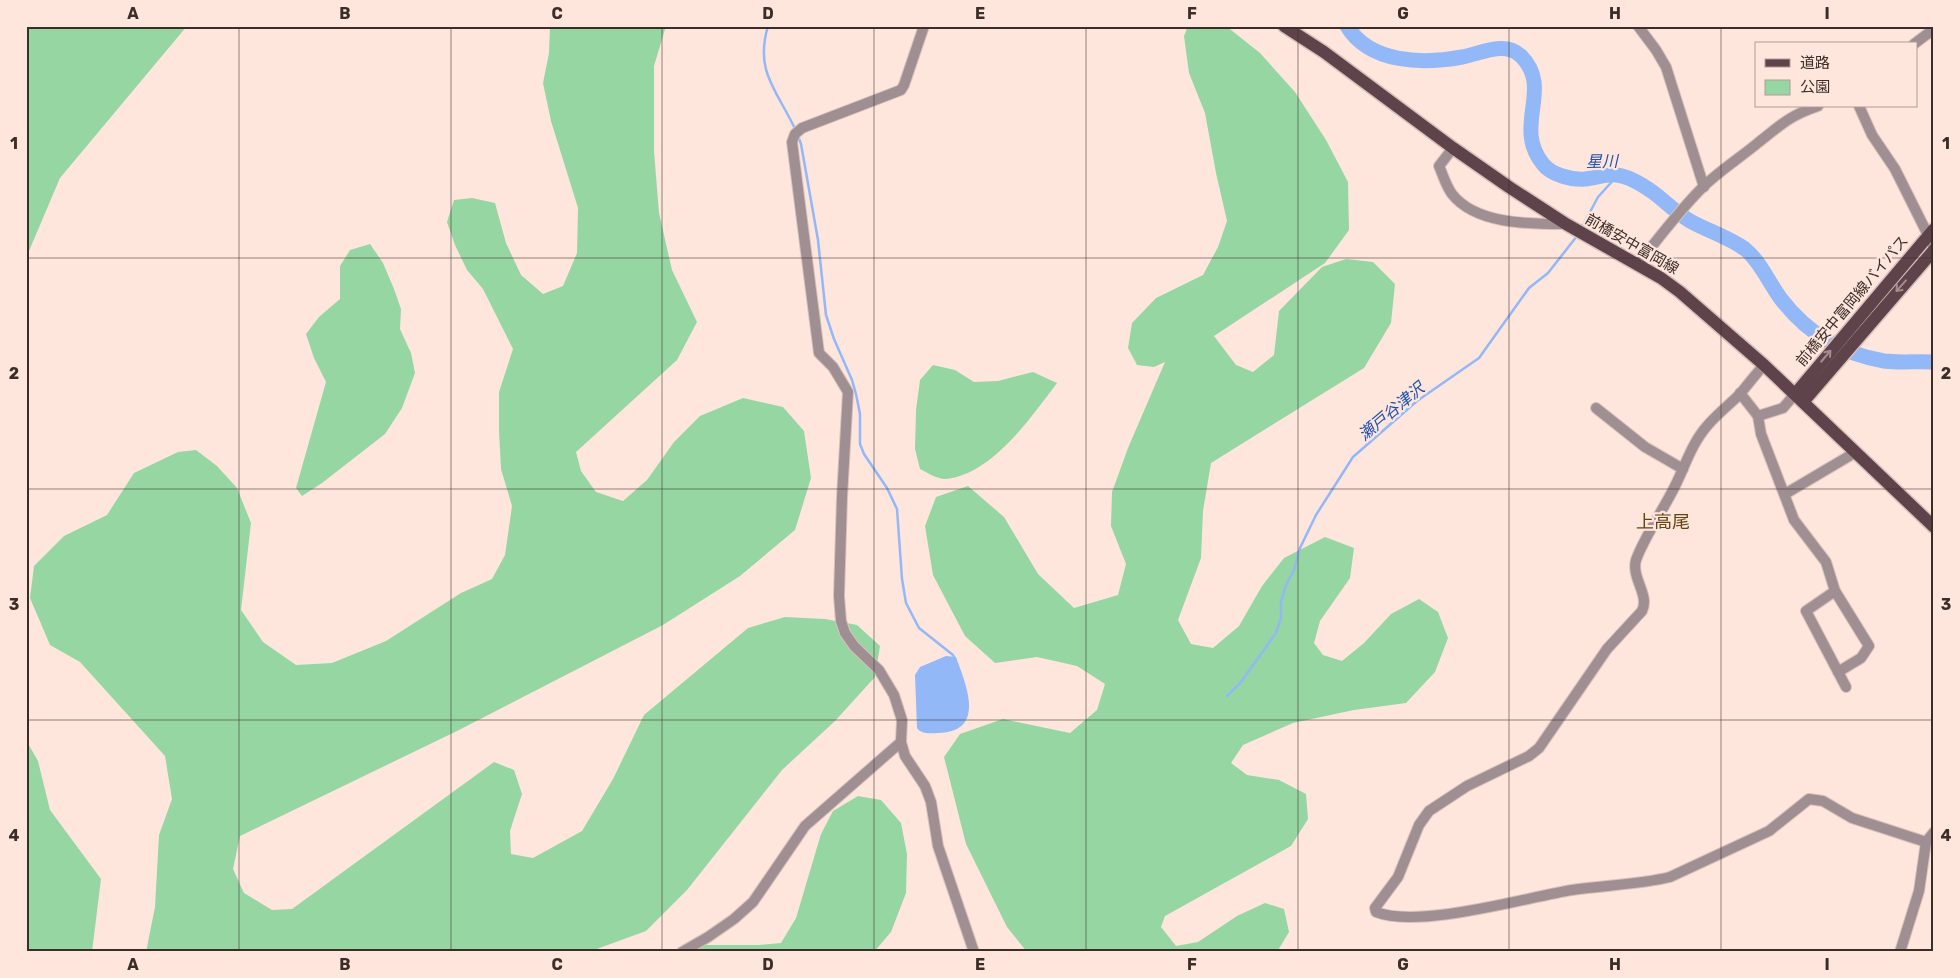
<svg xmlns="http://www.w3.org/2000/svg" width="1960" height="978" font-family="Rubik,'Noto Sans JP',sans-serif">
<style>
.green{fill:#96d6a3}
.water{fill:#92b8f7}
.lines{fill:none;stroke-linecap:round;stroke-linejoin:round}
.stream{stroke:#92b8f7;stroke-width:2.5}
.river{stroke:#92b8f7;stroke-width:15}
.street-casing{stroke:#d7c1b9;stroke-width:12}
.primary-casing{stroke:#d7c1b9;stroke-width:15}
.street{stroke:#9f8e92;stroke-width:10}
.primary{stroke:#5e434b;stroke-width:12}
.oneway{stroke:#a68c8d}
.grid{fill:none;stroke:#3b2d27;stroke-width:1;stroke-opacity:0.55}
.labels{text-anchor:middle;stroke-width:4.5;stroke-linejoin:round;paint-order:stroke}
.street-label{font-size:15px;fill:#3b2d27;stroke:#fee6dd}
.water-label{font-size:16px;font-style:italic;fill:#1d52ac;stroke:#fee6dd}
.quarter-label{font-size:18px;fill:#66430f;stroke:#fee6dd}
.neatline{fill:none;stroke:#3b2d27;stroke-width:2}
.grid-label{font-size:16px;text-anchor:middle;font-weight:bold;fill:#3b2d27}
</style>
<rect width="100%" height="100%" fill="#fee6dd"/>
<!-- green -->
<g class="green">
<path d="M 26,26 L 187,26 L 60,178 L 26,258 Z"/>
<path d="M 550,26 L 666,26 L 654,66 L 654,151 L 659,213 L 672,270 L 697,322 L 677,360 L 576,452 L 581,471 L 596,492 L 623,501 L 647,480 L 674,442 L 700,416 L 743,398 L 783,407 L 804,431 L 811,478 L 795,530 L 740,576 L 663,625 L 457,731 L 240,836 L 233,869 L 244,893 L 272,910 L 292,909 L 494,762 L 514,770 L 522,794 L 510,831 L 511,854 L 533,858 L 582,831 L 613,779 L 644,715 L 748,628 L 785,617 L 825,619 L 857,625 L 880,646 L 875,677 L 835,721 L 782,770 L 687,890 L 646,931 L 594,950 L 564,952 L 146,952 L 155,907 L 159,835 L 172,799 L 165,756 L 80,662 L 50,645 L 30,598 L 34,566 L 64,536 L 107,515 L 134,473 L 178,452 L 196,450 L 217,466 L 237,488 L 251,523 L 241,610 L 263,642 L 296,665 L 332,663 L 386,641 L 461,593 L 492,579 L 505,555 L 512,506 L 501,469 L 499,431 L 499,392 L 513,349 L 483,289 L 467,270 L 455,245 L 447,222 L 454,200 L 472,198 L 495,203 L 506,243 L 521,275 L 543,294 L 563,286 L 577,253 L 578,208 L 551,121 L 543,83 L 549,53 Z"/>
<path d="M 1188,26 L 1226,26 L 1260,53 L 1295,92 L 1326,140 L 1348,182 L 1349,230 L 1325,263 L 1214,336 L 1236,365 L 1253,372 L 1274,355 L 1279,311 L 1322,267 L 1346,259 L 1373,262 L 1395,284 L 1391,323 L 1364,368 L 1211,463 L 1203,511 L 1201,558 L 1178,620 L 1191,644 L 1213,648 L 1239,626 L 1262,586 L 1284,558 L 1325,537 L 1354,548 L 1350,578 L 1320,621 L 1314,643 L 1323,655 L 1342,661 L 1364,643 L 1391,614 L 1419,599 L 1438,612 L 1448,638 L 1435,672 L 1406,703 L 1354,710 L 1293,723 L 1243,745 L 1231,763 L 1247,775 L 1279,780 L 1306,794 L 1308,819 L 1291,846 L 1165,916 L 1161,927 L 1176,946 L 1198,942 L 1237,916 L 1265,903 L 1284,909 L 1289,932 L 1277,952 L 1027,952 L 1007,927 L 966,844 L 944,757 L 960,734 L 1003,719 L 1070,733 L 1097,710 L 1105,684 L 1077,666 L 1037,657 L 995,663 L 965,636 L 933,575 L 925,526 L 936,497 L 968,486 L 1004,517 L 1038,574 L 1074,608 L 1118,595 L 1126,564 L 1111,526 L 1112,492 L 1128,448 L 1165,362 L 1154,367 L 1137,365 L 1128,348 L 1132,323 L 1156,298 L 1203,275 L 1218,247 L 1227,221 L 1216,173 L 1205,113 L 1189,73 L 1184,36 Z"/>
<path d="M 370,244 L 383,263 L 394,289 L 401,309 L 400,329 L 411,353 L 415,373 L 402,408 L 385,434 L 322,483 L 302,496 L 296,488 L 326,382 L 314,358 L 306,334 L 319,317 L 340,299 L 340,266 L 350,250 Z"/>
<path d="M 933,365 L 955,370 L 974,382 L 998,381 L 1033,372 L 1057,383 C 1032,416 991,476 945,479 C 937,479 926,472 920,469 L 915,449 L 916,410 L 920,380 Z"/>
<path d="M 26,740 L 38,761 L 50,810 L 101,879 L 92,952 L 26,952 Z"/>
<path d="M 858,796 L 881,800 L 901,823 L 907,854 L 906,893 L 891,932 L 874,952 L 694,952 L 698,945 L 759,945 L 781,943 L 796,918 L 821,834 L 833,811 Z"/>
</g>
<!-- water -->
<path class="water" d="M 946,656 L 956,657 C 966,685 987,732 938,733 C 931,733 922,735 917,728 L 915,675 L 920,667 Z"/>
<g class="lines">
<!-- stream -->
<g class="stream">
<path d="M 768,26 C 754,73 778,91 796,131"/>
<path d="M 798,136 L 801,144 L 818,240 L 826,315 L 834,339 L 852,380 L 856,394 L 860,414 L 860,444 L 864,454 L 887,488 L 897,509 L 902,579 L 906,603 L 919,628 L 953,655 L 955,659"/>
<path d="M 1581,229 L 1598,197 L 1618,175"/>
<path d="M 1227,696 L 1241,682 L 1276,633 L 1281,618 L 1281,602 L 1286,585 L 1294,570 L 1300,548 L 1316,515 L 1353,457 L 1417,401 L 1479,358 L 1529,288 L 1548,273 L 1577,236"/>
</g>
<!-- river -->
<path class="river" d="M 1347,26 C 1370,64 1424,64 1462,57 C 1480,54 1504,40 1521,56 C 1554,89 1512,126 1543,164 C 1551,175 1572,180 1585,179 C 1595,178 1606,174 1616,175 C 1629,176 1643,185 1654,193 C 1666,202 1676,213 1690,221 C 1708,231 1728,237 1745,249 C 1760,261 1769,283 1781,299 C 1807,333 1842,354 1884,361 C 1900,363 1917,361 1934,362"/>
<defs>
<g id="street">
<path d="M 924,26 L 904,85 L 901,90 L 802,128 L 795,134 L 792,142 L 819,353 L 833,367 L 848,392 L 842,497 L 839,596 L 841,621 L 845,633 L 854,646 L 879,670 L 894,695 L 902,720 L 901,742 L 905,756 L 925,786 L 931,802 L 938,846 L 974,952"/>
<path d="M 1638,26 L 1656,50 L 1666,67 L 1704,187"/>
<path d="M 1914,44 L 1934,29"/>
<path d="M 1859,106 L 1872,135 L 1895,169 L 1934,247"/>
<path d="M 1453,148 L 1439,166 C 1443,175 1446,186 1452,194 C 1476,225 1532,224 1566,224"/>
<path d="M 1637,265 C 1659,238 1680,209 1705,185 C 1722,169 1741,157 1759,142 C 1782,124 1789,116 1818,106"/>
<path d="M 1764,365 C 1756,374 1748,384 1740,394 C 1729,405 1717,414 1707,426 C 1692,443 1685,466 1675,486 C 1664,509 1644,537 1636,560 C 1631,578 1650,595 1642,611 L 1607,649 L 1539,748 L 1529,756 L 1467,786 L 1429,811 L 1419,825 L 1398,877 L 1375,908 L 1376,912 C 1419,929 1523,898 1572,890 C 1604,885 1638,885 1670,877 L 1769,831 L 1809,799 L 1823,801 L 1852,818 L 1926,842"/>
<path d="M 1740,393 L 1758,416 L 1761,434 L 1794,520 L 1826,562 L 1835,591 L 1869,646 L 1861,658 L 1838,672"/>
<path d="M 1596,408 L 1645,447 L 1683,469"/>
<path d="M 1758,416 L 1783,408 L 1795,394"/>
<path d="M 1785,494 L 1856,452"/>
<path d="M 1835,591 L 1806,611 L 1846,687"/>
<path d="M 682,952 L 708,937 L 734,919 L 753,902 L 805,826 L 901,742"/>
<path d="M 1900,952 L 1919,891 L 1926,842 L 1934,832"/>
</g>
<g id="primary">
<path d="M 1284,26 L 1324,52 L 1453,148 L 1509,187 L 1566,224 L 1661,278 L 1680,292 L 1764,365 L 1934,527"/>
<path d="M 1795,394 L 1934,229"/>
<path d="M 1803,402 L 1934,250"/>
</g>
</defs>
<!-- street casing -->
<use href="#street" class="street-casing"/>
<!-- primary casing -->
<use href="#primary" class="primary-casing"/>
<!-- street -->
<use href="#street" class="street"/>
<!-- primary -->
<use href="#primary" class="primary"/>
</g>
<!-- one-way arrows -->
<defs><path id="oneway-shaft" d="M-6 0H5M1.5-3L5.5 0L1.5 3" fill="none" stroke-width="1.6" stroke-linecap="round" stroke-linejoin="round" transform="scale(1.25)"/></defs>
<g class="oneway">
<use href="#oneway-shaft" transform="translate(1901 286) rotate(132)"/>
<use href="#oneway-shaft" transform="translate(1826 356) rotate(-50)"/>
</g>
<!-- grid -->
<path class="grid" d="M 239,26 L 239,952M 451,26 L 451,952M 662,26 L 662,952M 874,26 L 874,952M 1086,26 L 1086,952M 1298,26 L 1298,952M 1509,26 L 1509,952M 1721,26 L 1721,952M 26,258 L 1934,258M 26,489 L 1934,489M 26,720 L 1934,720"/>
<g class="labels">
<!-- street labels -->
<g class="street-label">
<text transform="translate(1632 244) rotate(30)" y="5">前橋安中富岡線</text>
<text transform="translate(1852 301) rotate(-50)" y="5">前橋安中富岡線バイパス</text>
</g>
<!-- water labels -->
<g class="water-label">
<text transform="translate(1602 161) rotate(-1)" y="6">星川</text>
<text transform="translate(1391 411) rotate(-40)" y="6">瀬戸谷津沢</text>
</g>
<!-- quarter labels -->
<g class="quarter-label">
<text x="1663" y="528">上高尾</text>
</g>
</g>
<!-- border -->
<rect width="1960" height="978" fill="none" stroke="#fee6dd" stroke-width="55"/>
<!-- legend -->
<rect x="1755" y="42" width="162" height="65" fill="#fee6dd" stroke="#b09c94"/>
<rect x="1765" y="59" width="25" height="8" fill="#5e434b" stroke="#b09c94"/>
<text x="1800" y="68" font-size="15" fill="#3b2d27">道路</text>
<rect x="1765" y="80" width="25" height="15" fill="#96d6a3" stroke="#b09c94"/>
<text x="1800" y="92" font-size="15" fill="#3b2d27">公園</text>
<rect x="28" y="28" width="1904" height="922" class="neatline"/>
<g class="grid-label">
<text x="133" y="19">A</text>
<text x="345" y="19">B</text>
<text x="557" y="19">C</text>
<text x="768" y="19">D</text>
<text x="980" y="19">E</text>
<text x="1192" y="19">F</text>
<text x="1403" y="19">G</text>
<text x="1615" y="19">H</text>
<text x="1827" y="19">I</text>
<text x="14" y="149">1</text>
<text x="1946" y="149">1</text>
<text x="14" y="379">2</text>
<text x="1946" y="379">2</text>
<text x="14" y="610">3</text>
<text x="1946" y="610">3</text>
<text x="14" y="841">4</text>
<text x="1946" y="841">4</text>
<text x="133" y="970">A</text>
<text x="345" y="970">B</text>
<text x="557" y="970">C</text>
<text x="768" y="970">D</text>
<text x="980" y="970">E</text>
<text x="1192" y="970">F</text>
<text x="1403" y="970">G</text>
<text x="1615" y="970">H</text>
<text x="1827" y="970">I</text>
</g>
</svg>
